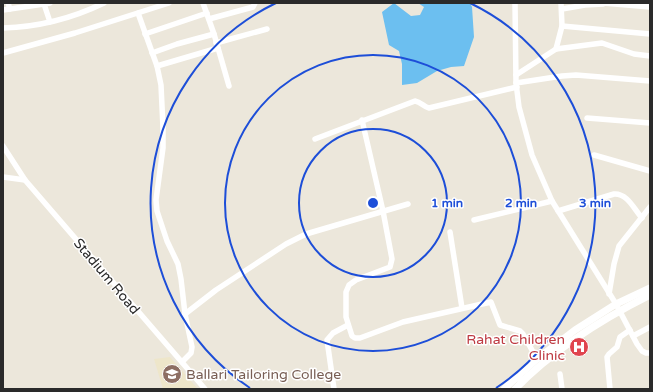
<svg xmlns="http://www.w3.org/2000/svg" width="653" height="392" font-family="'Varela Round',sans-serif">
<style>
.education{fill:#eee6ca}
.water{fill:#6cbff0}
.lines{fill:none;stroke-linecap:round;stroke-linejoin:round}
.minor{stroke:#fff;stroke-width:5.5}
.tertiary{stroke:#fff;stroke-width:7}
.secondary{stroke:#fff;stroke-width:7}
.ring{fill:none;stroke:#1d4ed8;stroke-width:2}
.labels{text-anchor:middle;stroke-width:3;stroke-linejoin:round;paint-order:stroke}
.street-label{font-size:14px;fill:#2a2a2a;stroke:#fff}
.health-label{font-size:14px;fill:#be3a42;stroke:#fff;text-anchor:end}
.education-label{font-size:14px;fill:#785e54;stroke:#fff;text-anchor:start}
.centre{fill:#1d4ed8;stroke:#fff;stroke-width:2}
.ring-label{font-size:12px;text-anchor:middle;font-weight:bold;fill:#1d4ed8;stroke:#fff;stroke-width:3;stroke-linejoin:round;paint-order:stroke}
</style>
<rect width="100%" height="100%" fill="#ece7db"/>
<!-- education -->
<path class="education" d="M 170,357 L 198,389 L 163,389 L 154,359 Z"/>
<!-- water -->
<path class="water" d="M 394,3 L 411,16 L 420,15 L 424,7 L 418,3 L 470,3 L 472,7 L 474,37 L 464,66 L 451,67 L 437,71 L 417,83 L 402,85 L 402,64 L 399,51 L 389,45 L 382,12 Z"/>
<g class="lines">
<!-- minor -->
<g class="minor">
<path d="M 8,3 L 10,9"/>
<path d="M 203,3 L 214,34 L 229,86"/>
<path d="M 515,3 L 516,83 L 519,107 L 532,155 L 552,201 L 616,304 L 637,344 L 642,351 L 646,353 L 650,353"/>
<path d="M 603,3 L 650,7"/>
<path d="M 562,9 L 585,5 L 603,4"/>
<path d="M 3,10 L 44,4"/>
<path d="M 138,13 L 157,66 L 161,85 L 163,128 L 163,148 L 156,200 L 157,211 L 167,241 L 178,264 L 181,279 L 185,314 L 192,347 L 191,353 L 182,362"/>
<path d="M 209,19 L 253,7 L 255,3"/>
<path d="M 50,22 L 44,4 L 50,3"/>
<path d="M 562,26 L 650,34"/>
<path d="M 3,28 C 38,27 73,18 104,3"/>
<path d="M 145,34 L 207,13"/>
<path d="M 216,43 L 267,29"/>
<path d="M 556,49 L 562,26 L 561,3"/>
<path d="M 3,53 L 75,33 L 169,3"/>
<path d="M 152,53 L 177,44 L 214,34"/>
<path d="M 157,66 L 218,48"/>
<path d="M 516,75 L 556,49 L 602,43 L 634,54 L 650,56"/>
<path d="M 516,83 L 562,76 L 576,75 L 650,81"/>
<path d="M 587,118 L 650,123"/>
<path d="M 362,120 L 383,211 L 392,259 L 390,267 L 356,280 L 349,285 L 346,292 L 346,317 L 352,336 L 355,338 L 360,338 L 403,322 L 491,302 L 500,325 L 520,331 L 523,334 L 537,359"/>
<path d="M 315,139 L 415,101 C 421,102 424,107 429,108 L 517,87"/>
<path d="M 3,146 L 25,180"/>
<path d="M 594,155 L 650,171"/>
<path d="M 3,177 L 25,180 L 205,389"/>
<path d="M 558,211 L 614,194 C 627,193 634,209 642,218"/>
<path d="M 474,220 L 552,201"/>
<path d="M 450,232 L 462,308"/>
<path d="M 609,294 L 614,264 L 619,246 L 650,207"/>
<path d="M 185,314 L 216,290 L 286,244 L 306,234 L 408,204"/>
<path d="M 633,336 L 650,327"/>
<path d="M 560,374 L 562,389"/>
<path d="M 334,389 L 327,340 L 333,333 L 348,325"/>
<path d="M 610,389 L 607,357 L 609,354 L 617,347 L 620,337 L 630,330"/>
</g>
<!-- tertiary -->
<g class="tertiary">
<path d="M 504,389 L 537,359 L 575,330 L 616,304 L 650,288"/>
<path d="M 515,389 C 553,350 602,319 650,295"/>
</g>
<!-- secondary -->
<path class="secondary" d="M 518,376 L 522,382"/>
</g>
<!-- distance rings -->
<g class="ring">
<circle cx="373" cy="203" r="74"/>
<circle cx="373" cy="203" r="148"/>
<path d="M250 388A222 222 0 0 1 276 3M470 3A222 222 0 0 1 496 388"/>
</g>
<!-- icons -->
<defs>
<symbol id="hospital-disc" viewBox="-11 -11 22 22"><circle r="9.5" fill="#e0444e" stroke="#fff"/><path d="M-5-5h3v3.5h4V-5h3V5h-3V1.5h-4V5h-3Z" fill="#fff"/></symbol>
<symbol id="university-disc" viewBox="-11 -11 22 22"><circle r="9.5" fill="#8d6e63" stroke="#fff"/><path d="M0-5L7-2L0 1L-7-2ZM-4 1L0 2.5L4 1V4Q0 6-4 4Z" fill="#fff"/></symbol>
</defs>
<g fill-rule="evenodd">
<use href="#hospital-disc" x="568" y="336" width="22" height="22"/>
<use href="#university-disc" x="161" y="363" width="22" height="22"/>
</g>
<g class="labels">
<!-- street labels -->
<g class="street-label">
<text transform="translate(107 276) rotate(50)" y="5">Stadium Road</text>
</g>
<!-- health labels -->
<g class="health-label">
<text x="565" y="344">Rahat Children<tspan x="565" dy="16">Clinic</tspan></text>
</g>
<!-- education labels -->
<g class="education-label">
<text x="186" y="379">Ballari Tailoring College</text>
</g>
</g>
<circle cx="373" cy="203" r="6" class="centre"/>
<g class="ring-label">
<text x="447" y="207">1 min</text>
<text x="521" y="207">2 min</text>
<text x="595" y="207">3 min</text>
</g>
<!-- border -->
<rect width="653" height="392" fill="none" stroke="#2a2a2a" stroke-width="8"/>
</svg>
